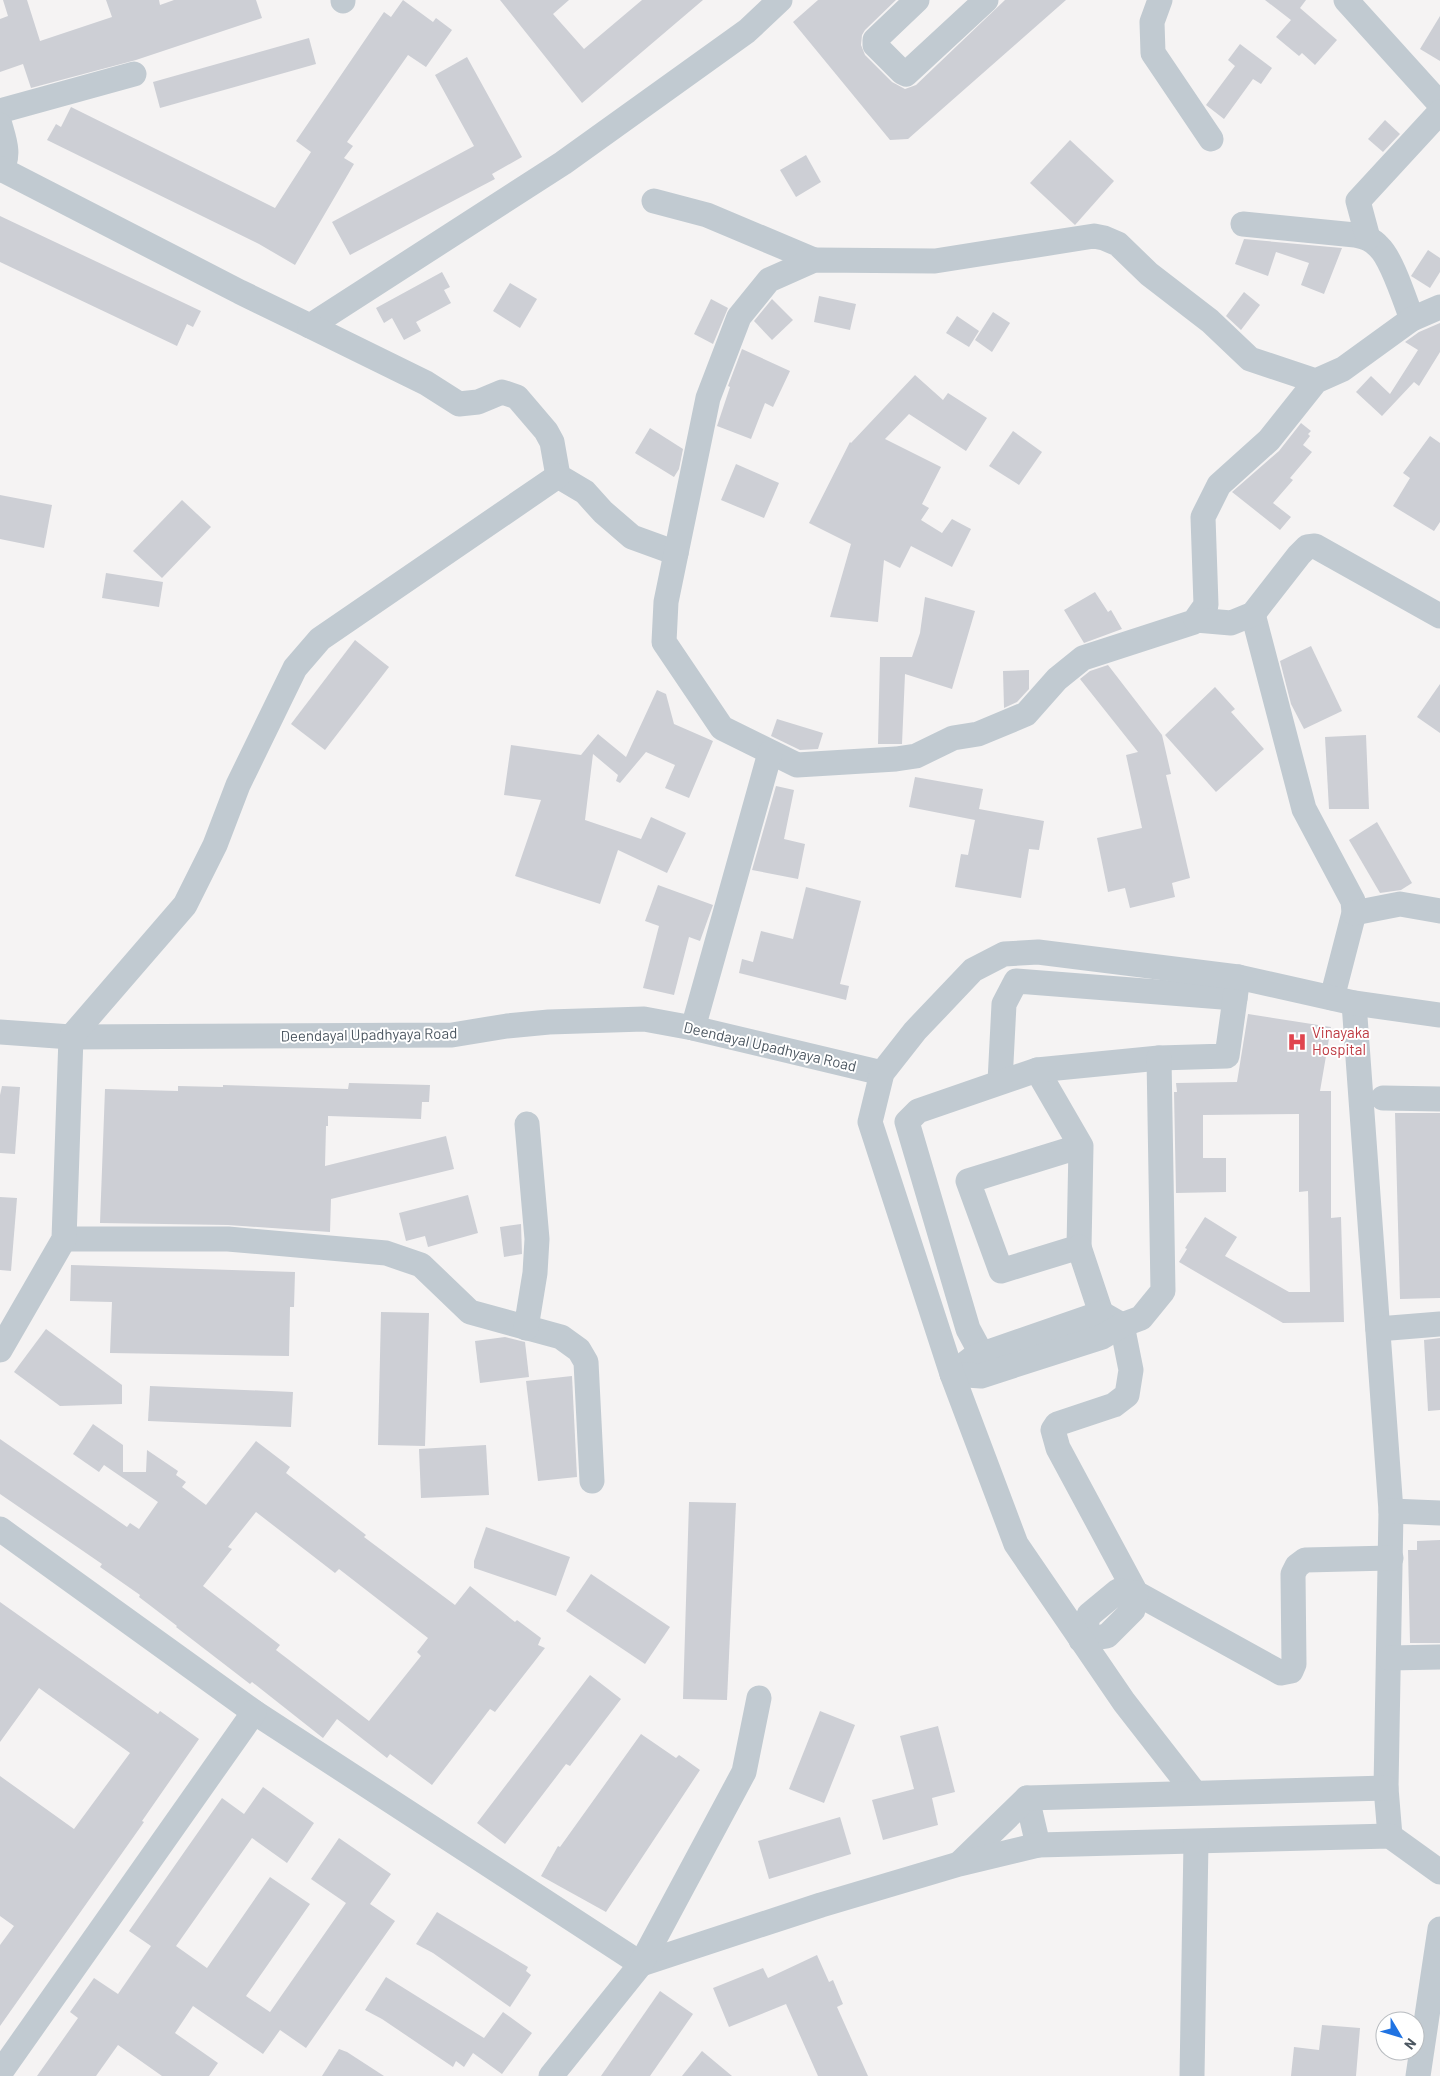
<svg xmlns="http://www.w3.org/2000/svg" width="1440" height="2076" font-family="Barlow,sans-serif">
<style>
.building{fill:#cdcfd5;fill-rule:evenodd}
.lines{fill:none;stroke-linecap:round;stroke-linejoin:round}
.minor{stroke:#c1cad1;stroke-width:25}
.labels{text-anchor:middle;stroke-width:4;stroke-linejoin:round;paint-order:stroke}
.health-label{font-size:15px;fill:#be3a42;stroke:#fff;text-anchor:start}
.street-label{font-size:15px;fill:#4b5660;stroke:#fff}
</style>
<rect width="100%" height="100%" fill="#f5f3f3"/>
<!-- building -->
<g class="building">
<path d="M 3,0 L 27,0 L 40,41 L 112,17 L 106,0 L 159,0 L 160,5 L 174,0 L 256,0 L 262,18 L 136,60 L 31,88 L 23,64 L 0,72 L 0,19 L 8,16 Z"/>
<path d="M 403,0 L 433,22 L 436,18 L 452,30 L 426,67 L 408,55 L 347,142 L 353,146 L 344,158 L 354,164 L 295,265 L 259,244 L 47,140 L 56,124 L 61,127 L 71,107 L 275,208 L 311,152 L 296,141 L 384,12 L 391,17 Z"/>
<path d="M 500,0 L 569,0 L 553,14 L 584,49 L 642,0 L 703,0 L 582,103 Z"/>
<path d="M 818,0 L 896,0 L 865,30 L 862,35 L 861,45 L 865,55 L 892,82 L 905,89 L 916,85 L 1005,0 L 1066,0 L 908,139 L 890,140 L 793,22 Z"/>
<path d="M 1265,0 L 1306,0 L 1300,8 L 1337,40 L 1315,65 L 1302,53 L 1299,56 L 1276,37 L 1291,20 Z"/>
<path d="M 1440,16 L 1440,61 L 1420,49 Z"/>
<path d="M 309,38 L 316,64 L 160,108 L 153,82 Z"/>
<path d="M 1240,44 L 1272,68 L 1261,84 L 1253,79 L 1224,119 L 1206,105 L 1235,66 L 1228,60 Z"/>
<path d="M 467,57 L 522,157 L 492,174 L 495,179 L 350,255 L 332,222 L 474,146 L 435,75 Z"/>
<path d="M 1385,120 L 1400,134 L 1383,152 L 1368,139 Z"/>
<path d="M 1070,140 L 1114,181 L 1075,225 L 1030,183 Z"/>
<path d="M 806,155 L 821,182 L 796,197 L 780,170 Z"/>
<path d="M 0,216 L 201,311 L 193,327 L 187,324 L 177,346 L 0,262 Z"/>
<path d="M 1244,239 L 1342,248 L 1324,294 L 1301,285 L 1309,263 L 1276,252 L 1268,276 L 1235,264 Z"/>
<path d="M 1428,250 L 1440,258 L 1440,272 L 1430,288 L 1411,276 Z"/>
<path d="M 442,272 L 450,287 L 444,290 L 451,303 L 416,322 L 421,331 L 404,340 L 392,318 L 384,323 L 376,308 Z"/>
<path d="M 510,283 L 537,299 L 520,328 L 493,311 Z"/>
<path d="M 1244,292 L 1260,305 L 1241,330 L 1226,316 Z"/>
<path d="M 819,296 L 856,304 L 850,330 L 814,322 Z"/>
<path d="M 711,299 L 728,308 L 713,344 L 694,334 Z"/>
<path d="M 772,299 L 793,320 L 772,340 L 754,321 Z"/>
<path d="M 993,312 L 1010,323 L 992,352 L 975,340 Z"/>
<path d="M 957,316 L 979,331 L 969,347 L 946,333 Z"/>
<path d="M 1440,323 L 1440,352 L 1419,386 L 1414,382 L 1382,416 L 1356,392 L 1371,376 L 1390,394 L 1418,350 L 1405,342 L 1419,332 Z"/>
<path d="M 742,349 L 790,371 L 773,407 L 765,403 L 751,439 L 717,426 L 730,387 L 728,386 Z"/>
<path d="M 915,375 L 943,400 L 948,393 L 987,418 L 966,451 L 909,414 L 885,439 L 941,467 L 922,504 L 929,508 L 921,520 L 942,533 L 952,519 L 971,529 L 952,567 L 911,546 L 900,568 L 884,560 L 878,622 L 830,617 L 851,544 L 809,523 L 850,442 L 851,443 Z"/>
<path d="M 1301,423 L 1311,431 L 1308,434 L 1310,436 L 1303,445 L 1312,452 L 1290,478 L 1293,480 L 1273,503 L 1291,517 L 1280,530 L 1232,492 L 1279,451 Z"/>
<path d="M 650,428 L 683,449 L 679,469 L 674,477 L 635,453 Z"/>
<path d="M 1013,431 L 1042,452 L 1019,485 L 989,466 Z"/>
<path d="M 1430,436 L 1440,443 L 1440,522 L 1434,531 L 1393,506 L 1410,478 L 1403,473 Z"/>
<path d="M 736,464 L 779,483 L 764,518 L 721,500 Z"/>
<path d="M 0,495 L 52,505 L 44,548 L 0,539 Z"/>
<path d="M 182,500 L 211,527 L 162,578 L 133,551 Z"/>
<path d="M 106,573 L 163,582 L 159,607 L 102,598 Z"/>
<path d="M 1095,592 L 1108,612 L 1111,610 L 1122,629 L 1084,643 L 1064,610 Z"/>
<path d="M 925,597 L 975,611 L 952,689 L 905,674 L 902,744 L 878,744 L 880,657 L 912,657 L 920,633 Z"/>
<path d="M 355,640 L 389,667 L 325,750 L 291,724 Z"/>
<path d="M 1311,646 L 1342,711 L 1304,729 L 1291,704 L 1280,661 Z"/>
<path d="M 1108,665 L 1162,735 L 1171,774 L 1166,775 L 1190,878 L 1172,883 L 1175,897 L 1130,908 L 1125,888 L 1108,892 L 1097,838 L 1142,828 L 1126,755 L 1138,752 L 1080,679 L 1090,671 Z"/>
<path d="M 1029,670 L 1029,689 L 1017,702 L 1004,708 L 1003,671 Z"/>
<path d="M 1440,684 L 1440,733 L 1417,717 Z"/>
<path d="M 1215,687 L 1235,709 L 1231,712 L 1264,749 L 1216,792 L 1165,735 Z"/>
<path d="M 657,690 L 666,694 L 674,724 L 713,741 L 689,798 L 665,788 L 675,765 L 646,752 L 620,783 L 616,781 L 618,775 L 593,754 L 585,820 L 641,839 L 651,817 L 686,833 L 667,873 L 618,850 L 600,904 L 515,876 L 541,800 L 504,795 L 511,745 L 581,755 L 598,734 L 626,757 Z"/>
<path d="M 777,719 L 823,733 L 818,749 L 800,750 L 771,736 Z"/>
<path d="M 1366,735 L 1369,809 L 1329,809 L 1325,737 Z"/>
<path d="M 915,777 L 983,789 L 979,809 L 1044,821 L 1039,850 L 1029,849 L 1021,898 L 955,887 L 961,854 L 968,855 L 975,820 L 909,807 Z"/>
<path d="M 776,786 L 794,790 L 784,839 L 805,844 L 798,879 L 752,870 Z"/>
<path d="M 1377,822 L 1412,883 L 1401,890 L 1380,893 L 1349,840 Z"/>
<path d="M 658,885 L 713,905 L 700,941 L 689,937 L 674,995 L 643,988 L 659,926 L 645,921 Z"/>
<path d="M 806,887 L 861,901 L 840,984 L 849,986 L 846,1000 L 739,973 L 742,959 L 753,962 L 761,931 L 793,939 Z"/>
<path d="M 1248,1014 L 1331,1027 L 1320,1091 L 1331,1091 L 1331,1218 L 1341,1217 L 1344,1322 L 1283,1323 L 1179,1262 L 1187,1249 L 1185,1248 L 1205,1217 L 1237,1237 L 1225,1256 L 1289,1292 L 1310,1292 L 1308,1191 L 1299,1192 L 1299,1114 L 1203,1115 L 1203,1158 L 1226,1158 L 1226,1192 L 1176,1193 L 1174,1092 L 1177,1092 L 1176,1083 L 1237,1082 Z"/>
<path d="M 349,1083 L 430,1085 L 429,1102 L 422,1102 L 421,1119 L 328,1116 L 328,1126 L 326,1126 L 325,1166 L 446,1136 L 454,1169 L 331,1199 L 330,1232 L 228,1225 L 100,1223 L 105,1089 L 178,1091 L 178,1086 L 223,1087 L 223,1085 L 348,1089 Z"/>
<path d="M 2,1086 L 20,1087 L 15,1154 L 0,1153 L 0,1095 Z"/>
<path d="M 1395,1113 L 1440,1113 L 1440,1298 L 1400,1299 Z"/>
<path d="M 468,1195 L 478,1233 L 428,1247 L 425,1236 L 406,1241 L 399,1213 Z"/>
<path d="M 0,1197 L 17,1198 L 11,1271 L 0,1270 Z"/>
<path d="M 521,1224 L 522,1254 L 504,1257 L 500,1227 Z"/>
<path d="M 71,1265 L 295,1272 L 294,1307 L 290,1307 L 289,1356 L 110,1353 L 112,1302 L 70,1301 Z"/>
<path d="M 381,1312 L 429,1313 L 425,1446 L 378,1445 Z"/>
<path d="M 46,1329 L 122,1385 L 122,1404 L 60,1406 L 14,1372 Z"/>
<path d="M 505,1337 L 525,1342 L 529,1377 L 480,1383 L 475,1341 Z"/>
<path d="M 1440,1338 L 1440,1410 L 1428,1411 L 1424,1340 Z"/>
<path d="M 572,1376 L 577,1477 L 538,1481 L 526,1381 Z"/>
<path d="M 150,1386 L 293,1392 L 291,1427 L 148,1421 Z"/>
<path d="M 93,1424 L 123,1445 L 123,1472 L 146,1472 L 147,1450 L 178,1471 L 176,1475 L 186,1482 L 182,1487 L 206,1505 L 256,1441 L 290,1467 L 286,1473 L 366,1535 L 364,1537 L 455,1605 L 470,1586 L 515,1622 L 517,1620 L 541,1638 L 538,1645 L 545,1648 L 495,1712 L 490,1709 L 432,1785 L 390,1754 L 387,1758 L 337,1719 L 323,1738 L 252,1682 L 250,1684 L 176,1627 L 177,1626 L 139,1597 L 140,1595 L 100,1567 L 102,1564 L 0,1494 L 0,1439 L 127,1527 L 130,1523 L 139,1529 L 158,1502 L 104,1465 L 99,1472 L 73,1454 ZM 256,1512 L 335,1573 L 339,1569 L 428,1638 L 417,1652 L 421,1656 L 369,1721 L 276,1650 L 280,1645 L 203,1586 L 232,1549 L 228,1547 Z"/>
<path d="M 486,1445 L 489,1495 L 421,1498 L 419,1449 Z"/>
<path d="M 689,1502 L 736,1503 L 727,1700 L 683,1699 Z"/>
<path d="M 486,1527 L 570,1557 L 556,1596 L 474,1568 L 474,1561 Z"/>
<path d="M 1440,1540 L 1440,1643 L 1410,1643 L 1408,1550 L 1417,1550 L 1417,1541 Z"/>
<path d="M 591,1574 L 670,1627 L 645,1664 L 566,1611 Z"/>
<path d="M 0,1602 L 158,1714 L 160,1711 L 199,1739 L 142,1821 L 144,1822 L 0,2026 L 0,1945 L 14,1926 L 0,1916 L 0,1776 L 74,1829 L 130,1753 L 39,1688 L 0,1742 Z"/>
<path d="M 590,1675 L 621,1699 L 570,1766 L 566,1764 L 505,1844 L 477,1823 Z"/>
<path d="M 820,1711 L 855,1725 L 824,1803 L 789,1789 Z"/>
<path d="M 938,1726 L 955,1792 L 932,1798 L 938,1825 L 883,1840 L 872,1800 L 914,1789 L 900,1736 Z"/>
<path d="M 641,1734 L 676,1758 L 679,1755 L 700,1770 L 606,1912 L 541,1876 L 558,1846 L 560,1847 Z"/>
<path d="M 263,1787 L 314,1823 L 287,1863 L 252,1838 L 176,1946 L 207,1968 L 270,1877 L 310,1904 L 246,1996 L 270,2012 L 346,1903 L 311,1879 L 339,1838 L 391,1874 L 370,1904 L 395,1921 L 306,2048 L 280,2030 L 263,2054 L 193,2006 L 175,2033 L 218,2063 L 209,2076 L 162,2076 L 118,2045 L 96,2076 L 37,2076 L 78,2018 L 70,2012 L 94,1978 L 118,1994 L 151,1946 L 129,1931 L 222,1798 L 244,1814 Z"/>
<path d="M 840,1817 L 851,1854 L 769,1879 L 758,1841 Z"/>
<path d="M 437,1912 L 528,1967 L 526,1971 L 531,1975 L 510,2007 L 433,1953 L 416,1944 Z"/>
<path d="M 817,1955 L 829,1982 L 833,1980 L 843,2004 L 837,2007 L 868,2076 L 818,2076 L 786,2004 L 729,2027 L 713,1988 L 763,1968 L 768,1978 Z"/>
<path d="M 386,1977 L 484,2038 L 503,2012 L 532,2033 L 502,2074 L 473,2053 L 464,2067 L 456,2061 L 453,2067 L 382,2019 L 365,2010 Z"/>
<path d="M 660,1991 L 693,2014 L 650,2076 L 601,2076 Z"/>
<path d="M 1322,2025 L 1360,2028 L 1356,2076 L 1291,2076 L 1294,2047 L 1319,2050 Z"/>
<path d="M 339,2049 L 347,2052 L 384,2076 L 322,2076 Z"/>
<path d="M 702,2051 L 732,2076 L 682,2076 Z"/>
</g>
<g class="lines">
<!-- minor -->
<g class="minor">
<path d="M 343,0 L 343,1"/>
<path d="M 917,0 L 875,40 L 875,45 L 902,72 L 906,74 L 986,0"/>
<path d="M 1160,0 L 1152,22 L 1153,53 L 1211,139"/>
<path d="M 1346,0 L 1440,104"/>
<path d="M 0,111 L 134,74"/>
<path d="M 0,125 C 4,139 11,157 0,170"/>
<path d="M 1,169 L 240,292 L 310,326 L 563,163 L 747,31 L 780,0"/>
<path d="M 654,201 L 707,215 L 814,260"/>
<path d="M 1243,224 L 1355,235 C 1365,237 1372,239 1379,247 C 1392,259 1405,301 1412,319"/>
<path d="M 1368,238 L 1358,201 L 1440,112"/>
<path d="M 310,326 L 426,383 L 459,404 L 478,402 L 502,392 L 517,397 L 546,431 L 552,442 L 558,476 L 585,492 L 603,512 L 632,537 L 676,553"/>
<path d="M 1316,381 L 1269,440 L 1219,485 L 1203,517 L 1206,605 L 1194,622 L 1083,658 L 1057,679 L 1026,714 L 978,734 L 953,738 L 916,756 L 896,759 L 797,765 L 722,728 L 664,642 L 666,602 L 708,398 L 739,317 L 769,280 L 814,260 L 935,261 L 1094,236 L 1104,238 L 1118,244 L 1149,274 L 1210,321 L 1250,359 L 1316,381 L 1343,369 L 1412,319 L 1440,307"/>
<path d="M 1253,614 L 1304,809 L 1353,901 L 1354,913 L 1332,998"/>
<path d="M 1196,620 L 1231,623 L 1253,614 L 1299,555 L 1307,547 L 1315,546 L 1440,616"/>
<path d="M 1354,913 L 1400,904 L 1440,911"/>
<path d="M 1354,1003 L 1391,1511 L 1386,1788 L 1390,1836"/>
<path d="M 693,1028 L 770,753"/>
<path d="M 0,1032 L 71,1037 L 452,1035 L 507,1026 L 549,1022 L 644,1019 L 693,1028 L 882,1073"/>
<path d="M 1037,1070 L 1081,1146 L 1079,1247 L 1001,1271 L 968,1181 L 1081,1146"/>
<path d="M 1000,1082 L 1004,1004 L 1016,981 L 1235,998"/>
<path d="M 1383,1098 L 1440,1099"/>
<path d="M 64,1239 L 228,1239 L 386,1253 L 421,1265 L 470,1312 L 561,1337 L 579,1350 L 586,1362 L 592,1481"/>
<path d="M 1079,1247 L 1101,1313"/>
<path d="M 526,1328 L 535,1273 L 537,1239 L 527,1124"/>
<path d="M 1378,1329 L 1440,1324"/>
<path d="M 0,1350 L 64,1239 L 71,1037 L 185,905 L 215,845 L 238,785 L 295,668 L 320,639 L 558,476"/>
<path d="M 982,1355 L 968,1329 L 907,1122 L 918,1111 L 1037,1070 L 1159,1058 L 1227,1056 L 1238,977"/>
<path d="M 952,1374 L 974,1357 L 1101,1313 L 1122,1325 L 1131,1370 L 1127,1395 L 1114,1405 L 1057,1424 L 1053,1430 L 1058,1448 L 1136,1593 L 1281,1673 L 1291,1671 L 1294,1664 L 1293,1574 L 1297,1566 L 1305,1560 L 1391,1558"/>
<path d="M 952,1374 L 981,1376 L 1102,1337 L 1122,1325 L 1141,1318 L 1163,1291 L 1159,1058"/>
<path d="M 1391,1511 L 1440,1513"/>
<path d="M 0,1529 L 254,1712 L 641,1964"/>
<path d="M 1118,1591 L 1136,1593 L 1133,1610 L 1107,1636 L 1081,1640 L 1089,1615 Z"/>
<path d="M 1389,1658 L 1440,1657"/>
<path d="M 1194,1792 L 1124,1702 L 1016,1544 L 952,1374 L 870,1122 L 882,1073 L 915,1031 L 973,970 L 1004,954 L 1038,952 L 1238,977 L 1354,1003 L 1440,1015"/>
<path d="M 1027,1798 L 1038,1845"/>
<path d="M 960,1863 L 1027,1798 L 1386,1788"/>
<path d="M 641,1964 L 821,1905 L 959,1864 L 1038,1845 L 1390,1836 L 1440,1872"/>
<path d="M 0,2073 L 254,1712"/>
<path d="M 551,2076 L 641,1964 L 744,1772 L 759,1698"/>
<path d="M 1192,2076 L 1196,1842"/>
<path d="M 1418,2076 L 1440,1929"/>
</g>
</g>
<!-- icons -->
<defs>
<symbol id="hospital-bare" viewBox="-9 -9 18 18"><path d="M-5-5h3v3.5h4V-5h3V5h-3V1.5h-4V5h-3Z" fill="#e0444e" stroke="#fff" stroke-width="2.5" paint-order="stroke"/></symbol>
</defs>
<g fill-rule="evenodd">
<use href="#hospital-bare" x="1283" y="1028" width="28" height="28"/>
</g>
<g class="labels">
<!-- health labels -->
<g class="health-label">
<text x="1312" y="1038">Vinayaka<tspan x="1312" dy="17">Hospital</tspan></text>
</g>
<!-- street labels -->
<g class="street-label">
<text transform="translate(369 1035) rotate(-1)" y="5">Deendayal Upadhyaya Road</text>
<text transform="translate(770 1047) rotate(13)" y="5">Deendayal Upadhyaya Road</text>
</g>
</g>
<!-- north arrow -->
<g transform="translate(1400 2036) rotate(128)"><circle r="24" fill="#ffffff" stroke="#b7bbbf"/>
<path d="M0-4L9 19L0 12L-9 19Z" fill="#2073e2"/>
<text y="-8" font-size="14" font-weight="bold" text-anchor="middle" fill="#4b5660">N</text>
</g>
</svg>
